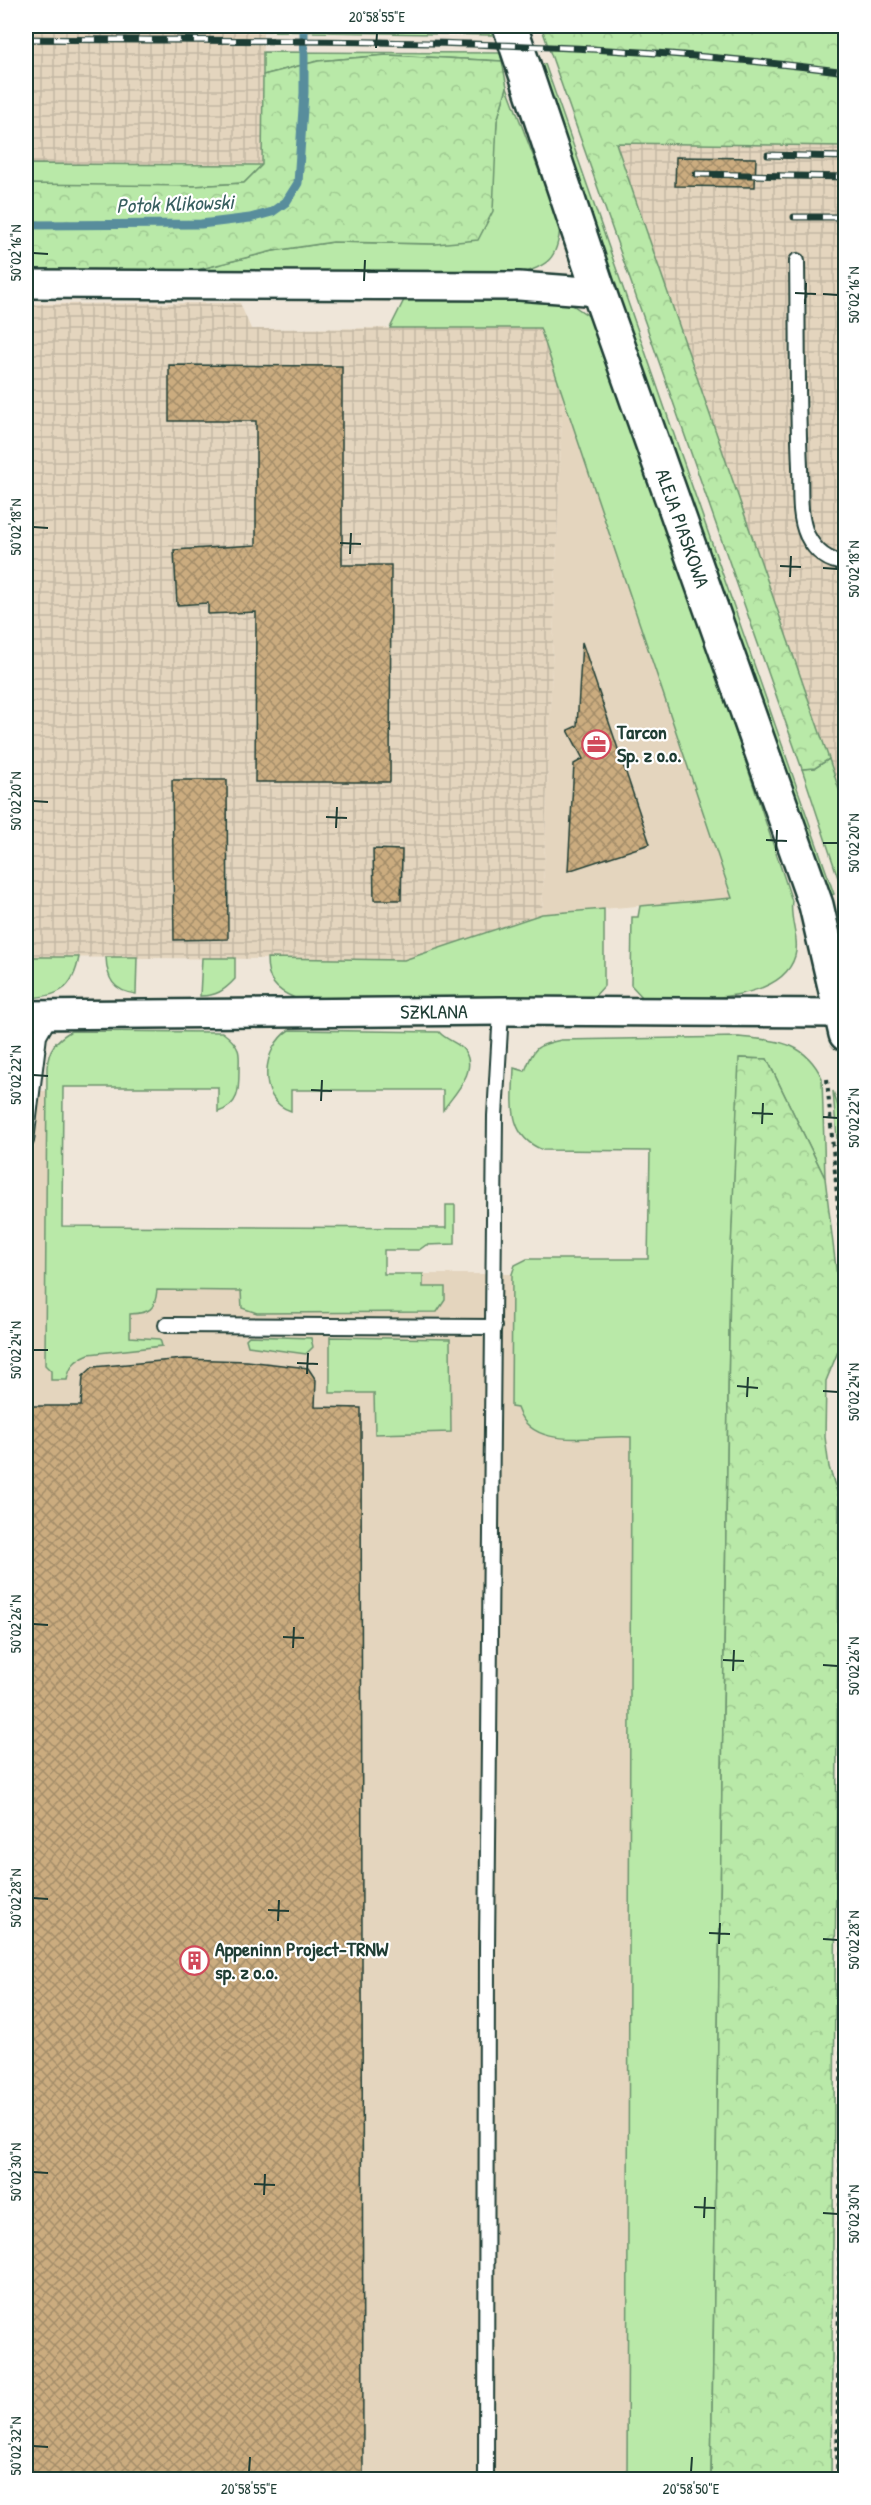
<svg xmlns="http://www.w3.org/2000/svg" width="871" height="2505" font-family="'Patrick Hand',sans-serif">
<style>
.built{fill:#e4d5be}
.industrial{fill:url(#industrial-grid)}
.grass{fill:#b9e9a8;stroke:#6c936e;stroke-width:1.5}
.forest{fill:url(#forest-crowns);stroke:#6c936e;stroke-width:1.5}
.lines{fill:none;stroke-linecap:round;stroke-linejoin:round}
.stream{stroke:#598d9c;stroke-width:9}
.building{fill:url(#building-cross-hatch);stroke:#1f3d34;stroke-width:1.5}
.lane-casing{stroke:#1f3d34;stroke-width:18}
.street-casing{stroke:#1f3d34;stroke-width:32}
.secondary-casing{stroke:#1f3d34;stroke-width:38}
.path{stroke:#1f3d34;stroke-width:4;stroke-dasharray:4.5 4.5;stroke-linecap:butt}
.lane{stroke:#fff;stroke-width:14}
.street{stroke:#fff;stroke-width:27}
.secondary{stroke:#fff;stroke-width:33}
.rail-casing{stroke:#1f3d34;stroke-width:7}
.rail{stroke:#fff;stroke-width:4.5;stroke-dasharray:14;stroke-linecap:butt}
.ticks{fill:none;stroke:#1f3d34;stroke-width:2}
.labels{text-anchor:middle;stroke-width:4.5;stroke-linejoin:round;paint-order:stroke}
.street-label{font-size:20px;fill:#1f3d34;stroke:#fff}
.poi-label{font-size:20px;font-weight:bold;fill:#1f3d34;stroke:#fff;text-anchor:start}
.water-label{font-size:21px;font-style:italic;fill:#375e5f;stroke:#fff}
.neatline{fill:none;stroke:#1f3d34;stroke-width:2}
.ticks-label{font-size:15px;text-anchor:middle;fill:#1f3d34}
</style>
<defs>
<pattern id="industrial-grid" width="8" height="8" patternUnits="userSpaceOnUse" patternTransform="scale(1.5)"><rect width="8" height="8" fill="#e4d5be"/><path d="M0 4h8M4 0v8" fill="none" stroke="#c3b8a4"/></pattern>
<pattern id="forest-crowns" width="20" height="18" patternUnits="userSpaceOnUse" patternTransform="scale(1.5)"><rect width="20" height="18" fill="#b9e9a8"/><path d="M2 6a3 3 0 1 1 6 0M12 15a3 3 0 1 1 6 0" fill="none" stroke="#9fc991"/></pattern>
<pattern id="building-cross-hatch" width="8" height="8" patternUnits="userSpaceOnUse" patternTransform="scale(1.5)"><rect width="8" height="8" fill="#cbac7f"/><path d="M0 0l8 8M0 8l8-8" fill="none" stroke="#a48d69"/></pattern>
</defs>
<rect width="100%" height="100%" fill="#efe6d9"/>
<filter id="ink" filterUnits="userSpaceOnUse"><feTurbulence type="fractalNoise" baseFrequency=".0167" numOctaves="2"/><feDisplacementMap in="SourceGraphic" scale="12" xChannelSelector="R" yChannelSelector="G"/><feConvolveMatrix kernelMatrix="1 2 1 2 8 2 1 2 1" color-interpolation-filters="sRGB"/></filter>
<g filter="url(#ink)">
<!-- built -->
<g class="built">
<path d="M 563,391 L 733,898 L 542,914 Z"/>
<path d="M 26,1091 L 55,1091 L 53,1274 L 730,1274 L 711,2479 L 26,2480 Z"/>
</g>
<!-- industrial -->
<g class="industrial">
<path d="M 26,26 L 263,26 L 262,165 L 26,164 Z"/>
<path d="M 616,142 L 845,146 L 845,808 L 829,759 Z"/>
<path d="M 240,303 L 251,329 L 540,327 L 563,391 L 542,914 L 404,960 L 26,957 L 26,304 Z"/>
</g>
<!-- grass -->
<g class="grass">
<path d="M 263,26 L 334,28 L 490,26 L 494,35 L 263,31 Z"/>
<path d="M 263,52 L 500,53 L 502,61 L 387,55 L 318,61 L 263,75 Z"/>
<path d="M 545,64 L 834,894 L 828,896 L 538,65 Z"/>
<path d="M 507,87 L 560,226 C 558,259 548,266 517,275 L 197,270 L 273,251 L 333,242 L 436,244 L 494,162 L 497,121 Z"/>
<path d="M 26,164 L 262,165 L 244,183 L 194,186 L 43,186 L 26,184 Z"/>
<path d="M 404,300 L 553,301 L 571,304 L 593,319 L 693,604 L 792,901 C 789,920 800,939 795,956 C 781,1005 685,999 644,999 L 631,985 L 632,917 L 638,917 L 640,906 L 732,898 L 540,328 L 390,328 Z"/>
<path d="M 829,759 L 845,808 L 845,899 L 802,769 L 815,768 Z"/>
<path d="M 604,909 L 604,986 L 594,997 L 295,998 C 275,990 267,980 267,958 L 404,960 L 542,914 Z"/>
<path d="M 26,957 L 79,957 C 73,990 58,997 26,998 Z"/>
<path d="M 106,957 L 137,957 L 136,994 C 113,991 107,979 106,957 Z"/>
<path d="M 202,958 L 235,958 L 235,979 C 224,991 216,996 200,996 Z"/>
<path d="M 289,1030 L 439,1032 C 446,1040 455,1041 462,1048 C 481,1068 455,1093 443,1110 L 443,1090 L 291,1090 L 291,1111 C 256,1100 262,1047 289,1030 Z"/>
<path d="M 71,1031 L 222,1032 C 229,1037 235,1042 238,1050 C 240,1055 239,1063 239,1069 C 239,1089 240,1105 218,1112 L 218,1087 L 63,1087 L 62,1226 L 446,1228 L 446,1205 L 455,1205 L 455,1244 L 426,1245 L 419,1250 L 384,1250 L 384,1274 L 423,1274 L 423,1287 L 445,1287 L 445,1300 L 437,1312 L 257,1313 L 242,1308 L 241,1291 L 157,1290 C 155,1310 150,1313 130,1314 L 130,1337 L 160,1339 L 162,1346 L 89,1354 C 75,1360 70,1365 67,1380 L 51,1380 L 51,1371 L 45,1365 L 47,1067 C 49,1048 55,1041 71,1031 Z"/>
<path d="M 739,1037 C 776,1041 804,1040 822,1078 L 825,1178 L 767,1059 L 740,1058 L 730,1274 L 711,2479 L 627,2479 L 631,1437 C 594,1434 533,1453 517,1408 L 511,1407 L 512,1274 L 515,1265 L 527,1259 L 648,1259 L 650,1151 L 543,1150 C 506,1136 513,1101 514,1068 L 525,1071 C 534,1047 536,1045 561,1040 Z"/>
<path d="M 833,1091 C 850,1136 846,1186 845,1233 Z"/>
<path d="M 249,1336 L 311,1338 L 313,1347 L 306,1354 L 248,1346 L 246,1339 Z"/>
<path d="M 330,1337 L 450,1339 L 451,1432 L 375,1434 L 374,1393 L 330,1393 Z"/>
</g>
<!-- forest -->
<g class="forest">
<path d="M 541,26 L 845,26 L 845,146 L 616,143 L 829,759 L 815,768 L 802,769 Z"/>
<path d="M 387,55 L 502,61 L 507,87 L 497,121 L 493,211 L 478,240 L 436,244 L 333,242 L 273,251 L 197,270 L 26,269 L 26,184 L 194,186 L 244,183 L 262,165 L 263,75 L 318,61 Z"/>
<path d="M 739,1058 L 767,1059 L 825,1178 L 839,1293 L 839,1349 L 826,1381 L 825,1437 L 829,1467 L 839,1498 L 831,2479 L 711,2479 L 730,1274 Z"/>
</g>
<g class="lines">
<!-- stream -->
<path class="stream" d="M 26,225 L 201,224 L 250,218 L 272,212 L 286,202 L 298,183 L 304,93 L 304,26"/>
</g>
<!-- building -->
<g class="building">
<path d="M 676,157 L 756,158 L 755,187 L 675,186 Z"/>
<path d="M 169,365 L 342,366 L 342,565 L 391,565 L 390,782 L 255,782 L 256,612 L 208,614 L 208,603 L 177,605 L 174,550 L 256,545 L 256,421 L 169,421 Z"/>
<path d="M 582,642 L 650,844 L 568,871 L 574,764 L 583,759 L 568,730 L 577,726 Z"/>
<path d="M 172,780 L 227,780 L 228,939 L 174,940 Z"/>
<path d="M 373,849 L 402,850 L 401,900 L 374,900 Z"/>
<path d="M 184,1359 L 247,1361 L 308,1368 L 316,1380 L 315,1407 L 361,1408 L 363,2480 L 26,2480 L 26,1406 L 81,1406 L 83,1376 L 93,1367 Z"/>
</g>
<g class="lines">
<defs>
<g id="lane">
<path d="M 797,261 C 798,330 797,399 800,467 C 801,489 798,515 807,535 C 815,551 828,562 846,563"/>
<path d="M 26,1141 L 39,1036 L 51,1015"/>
<path d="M 166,1325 L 494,1327"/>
<path d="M 486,2480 L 487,1948 L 495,1116 L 501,1011"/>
</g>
<g id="street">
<path d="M 26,284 L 519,286 L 599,292"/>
<path id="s1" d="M 26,1015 L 501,1011 L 842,1013"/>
</g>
<g id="secondary">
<path id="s2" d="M 510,26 L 599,292 L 816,905 L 846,1034"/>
</g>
</defs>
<!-- lane casing -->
<use href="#lane" class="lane-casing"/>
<!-- street casing -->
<use href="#street" class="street-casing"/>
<!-- secondary casing -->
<use href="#secondary" class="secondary-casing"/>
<!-- path -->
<path class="path" d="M 827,1079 L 845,1288 L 844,1825 L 837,2480"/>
<!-- lane -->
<use href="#lane" class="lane"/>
<!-- street -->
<use href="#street" class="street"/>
<!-- secondary -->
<use href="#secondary" class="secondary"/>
<defs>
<g id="rail">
<path d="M 26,39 C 299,42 574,36 846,72"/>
<path d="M 768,155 L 846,157"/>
<path d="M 696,174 L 846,177"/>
<path d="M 794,217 L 846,217"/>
</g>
</defs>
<!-- rail casing -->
<use href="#rail" class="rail-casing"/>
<!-- rail -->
<use href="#rail" class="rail"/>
</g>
</g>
<!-- ticks -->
<path class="ticks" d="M 376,48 L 377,33M 33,253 L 48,254M 354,270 L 375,271M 364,281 L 365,260M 795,293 L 816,294M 823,294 L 838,295M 805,304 L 806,283M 33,527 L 48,528M 340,543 L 361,544M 350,554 L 351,533M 780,566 L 801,567M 823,568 L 838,569M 790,577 L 791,556M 33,801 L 48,802M 326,817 L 347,818M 336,828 L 337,807M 766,840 L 787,841M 823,843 L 838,843M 776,851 L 777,830M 33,1075 L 48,1076M 311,1090 L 332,1091M 321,1101 L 322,1080M 752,1113 L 773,1114M 823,1117 L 838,1118M 762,1124 L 763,1103M 33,1350 L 48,1350M 297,1363 L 318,1364M 307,1374 L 308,1353M 737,1386 L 758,1388M 823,1391 L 838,1392M 747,1397 L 748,1377M 33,1624 L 48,1625M 283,1637 L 304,1638M 293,1648 L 294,1627M 723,1660 L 744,1661M 823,1665 L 838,1666M 733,1671 L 734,1650M 33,1898 L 48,1899M 268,1910 L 289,1911M 278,1921 L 279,1900M 709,1933 L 730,1934M 823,1939 L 838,1940M 719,1944 L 720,1923M 33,2172 L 48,2173M 254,2184 L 275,2185M 264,2195 L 265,2174M 694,2207 L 715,2208M 823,2213 L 838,2214M 704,2218 L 705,2197M 33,2446 L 48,2447M 249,2472 L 250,2457M 691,2472 L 692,2457"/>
<!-- icons -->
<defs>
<symbol id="office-ring" viewBox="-11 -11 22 22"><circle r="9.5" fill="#fff" stroke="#d1495b" stroke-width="1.5"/><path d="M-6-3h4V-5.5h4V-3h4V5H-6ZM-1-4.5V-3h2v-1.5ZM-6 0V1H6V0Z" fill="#d1495b"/></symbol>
<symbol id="building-ring" viewBox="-11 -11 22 22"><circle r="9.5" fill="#fff" stroke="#d1495b" stroke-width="1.5"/><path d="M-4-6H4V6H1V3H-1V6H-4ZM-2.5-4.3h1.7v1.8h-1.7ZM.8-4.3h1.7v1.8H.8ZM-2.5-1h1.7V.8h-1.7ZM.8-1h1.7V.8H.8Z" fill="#d1495b"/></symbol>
</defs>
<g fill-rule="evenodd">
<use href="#office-ring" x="580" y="728" width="33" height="33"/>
<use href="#building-ring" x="178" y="1944" width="33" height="33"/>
</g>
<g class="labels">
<!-- street labels -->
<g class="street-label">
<text dy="7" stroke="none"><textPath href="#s2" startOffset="531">ALEJA PIASKOWA</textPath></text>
<text dy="7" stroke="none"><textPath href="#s1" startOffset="408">SZKLANA</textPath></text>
</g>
<!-- poi labels -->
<g class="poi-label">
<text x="617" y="739">Tarcon<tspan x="617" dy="23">Sp. z o.o.</tspan></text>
<text x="215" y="1956">Appeninn Project-TRNW<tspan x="215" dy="23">sp. z o.o.</tspan></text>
</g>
<!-- water labels -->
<g class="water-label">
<text transform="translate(175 204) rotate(-2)" y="7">Potok Klikowski</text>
</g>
</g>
<!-- margin -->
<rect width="871" height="2505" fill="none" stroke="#fff" stroke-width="66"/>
<rect x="33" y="33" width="805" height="2439" class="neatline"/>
<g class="ticks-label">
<text x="377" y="22">20°58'55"E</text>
<text transform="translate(16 253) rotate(-90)" y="5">50°02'16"N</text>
<text transform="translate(854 295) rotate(-90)" y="5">50°02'16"N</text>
<text transform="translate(16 527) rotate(-90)" y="5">50°02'18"N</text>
<text transform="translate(854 569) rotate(-90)" y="5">50°02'18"N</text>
<text transform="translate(16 801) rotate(-90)" y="5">50°02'20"N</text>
<text transform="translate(854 843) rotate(-90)" y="5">50°02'20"N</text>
<text transform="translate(16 1075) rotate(-90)" y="5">50°02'22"N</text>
<text transform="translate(854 1118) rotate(-90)" y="5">50°02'22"N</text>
<text transform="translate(16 1350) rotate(-90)" y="5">50°02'24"N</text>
<text transform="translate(854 1392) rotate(-90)" y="5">50°02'24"N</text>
<text transform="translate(16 1624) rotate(-90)" y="5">50°02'26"N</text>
<text transform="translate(854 1666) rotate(-90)" y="5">50°02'26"N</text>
<text transform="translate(16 1898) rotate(-90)" y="5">50°02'28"N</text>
<text transform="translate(854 1940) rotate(-90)" y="5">50°02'28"N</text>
<text transform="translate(16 2172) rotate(-90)" y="5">50°02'30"N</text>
<text transform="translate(854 2214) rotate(-90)" y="5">50°02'30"N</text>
<text transform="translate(16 2446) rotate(-90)" y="5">50°02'32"N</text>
<text x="249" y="2494">20°58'55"E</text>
<text x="691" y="2494">20°58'50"E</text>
</g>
</svg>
